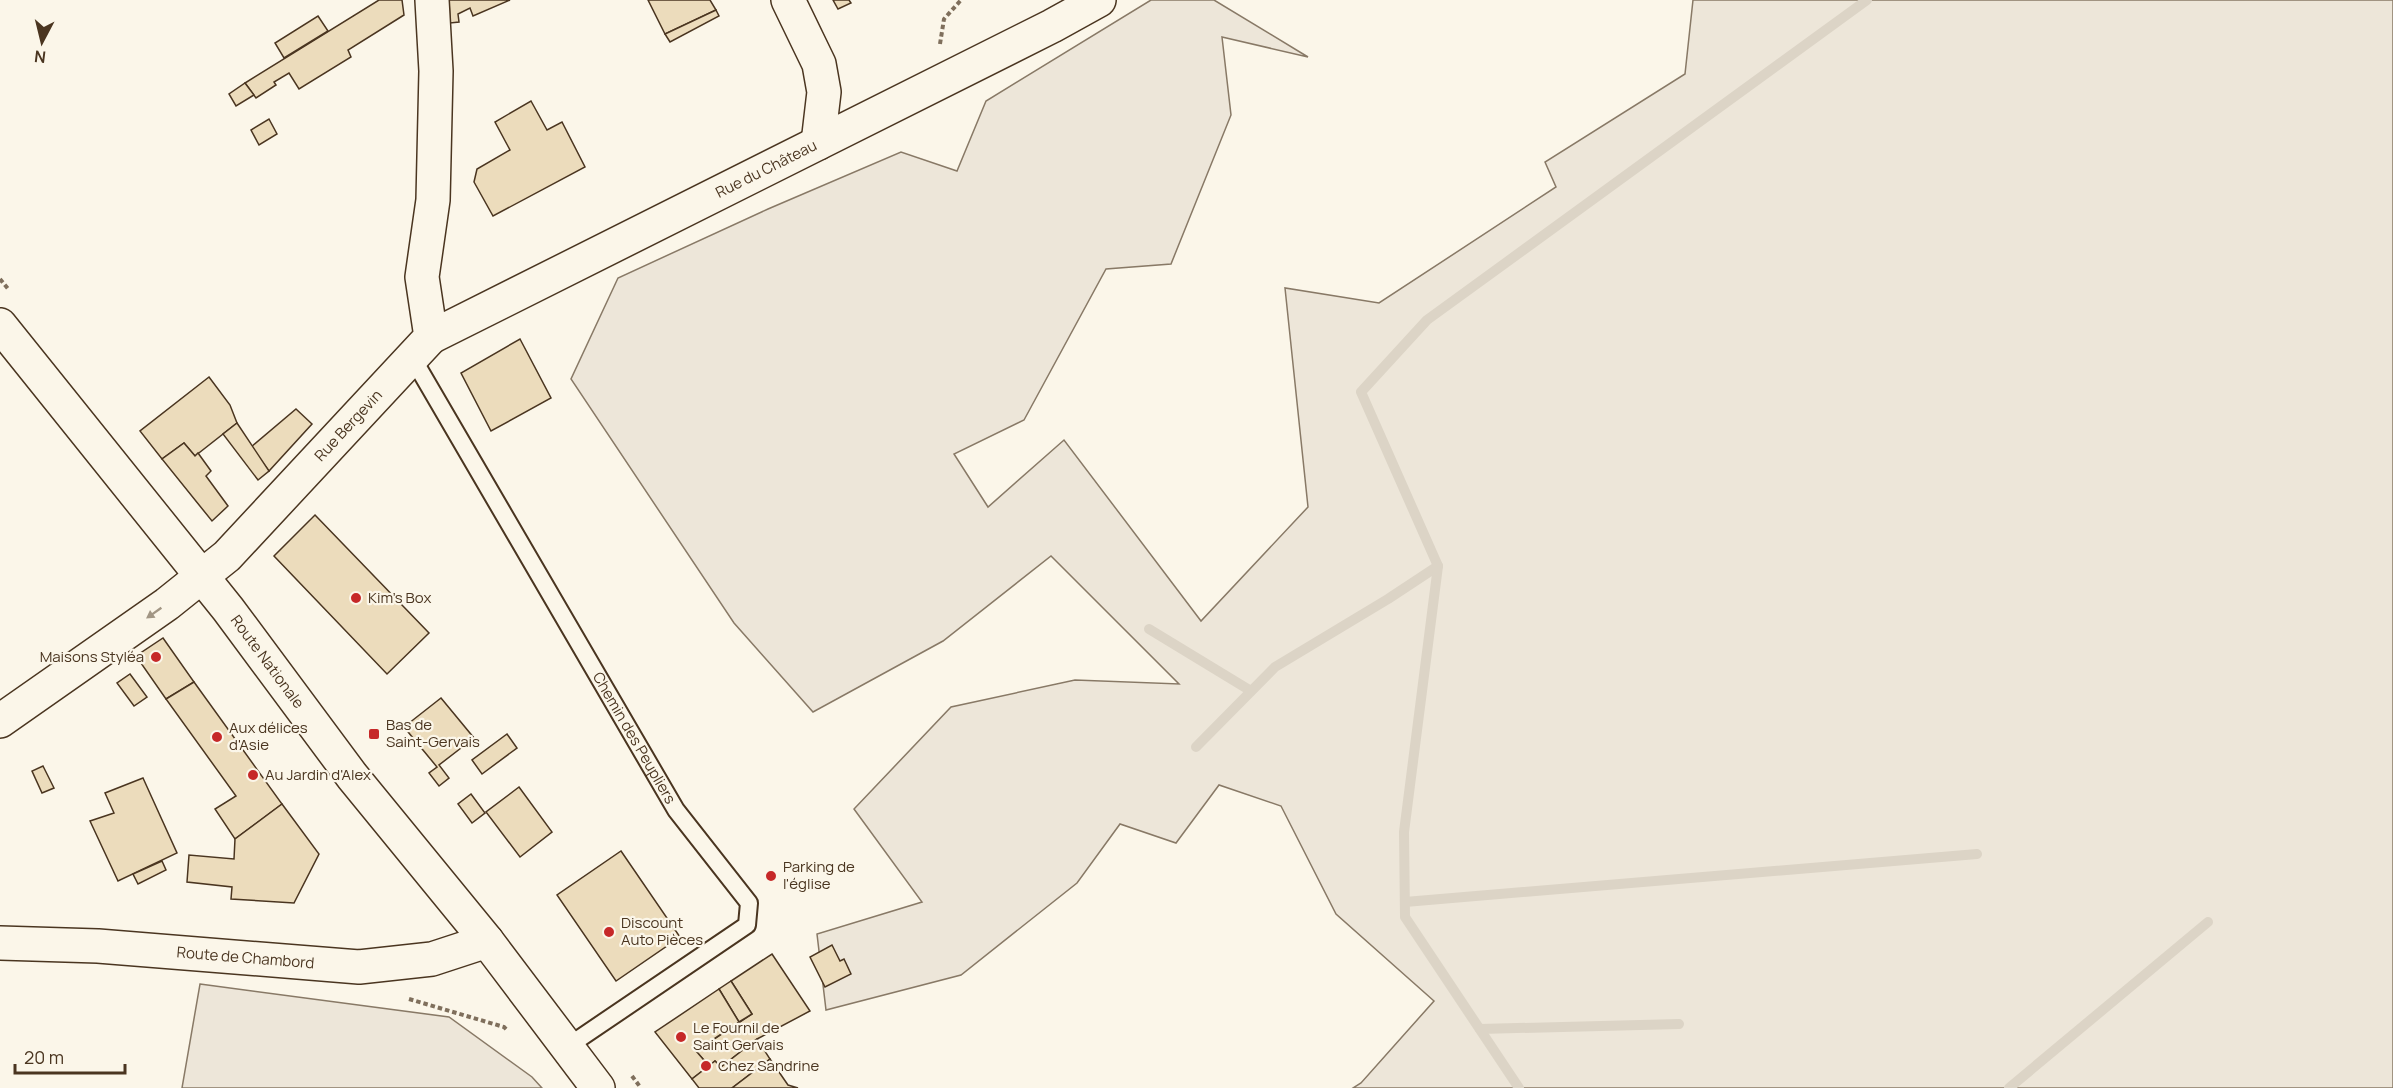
<svg xmlns="http://www.w3.org/2000/svg" width="2393" height="1088" font-family="Manrope,sans-serif">
<style>
.green{fill:#ede6d9;stroke:#887966;stroke-width:1.5}
.lines{fill:none;stroke-linecap:round;stroke-linejoin:round}
.stream{stroke:#dcd4c6;stroke-width:10}
.building{fill:#ecdcbc;stroke:#4a3520;stroke-width:1.5}
.lane-casing{stroke:#4a3520;stroke-width:20}
.street-casing{stroke:#4a3520;stroke-width:36}
.secondary-casing{stroke:#4a3520;stroke-width:36}
.path{stroke:#7f6f5c;stroke-width:4;stroke-dasharray:4.5 3;stroke-linecap:butt}
.lane{stroke:#fbf6e9;stroke-width:16}
.street{stroke:#fbf6e9;stroke-width:33}
.secondary{stroke:#fbf6e9;stroke-width:33}
.oneway{fill:#a29684}
.poi-dot{fill:#c62828;stroke:#fbf6e9;stroke-width:2}
.labels{text-anchor:middle;stroke-width:4.5;stroke-linejoin:round;paint-order:stroke}
.street-label{font-size:15px;fill:#4a3520;stroke:#fbf6e9}
.poi-label{font-size:15px;fill:#4a3520;stroke:#fbf6e9;text-anchor:start}
</style>
<rect width="100%" height="100%" fill="#fbf6e9"/>
<!-- green -->
<g class="green">
<path d="M 1151,0 L 1214,0 L 1308,57 L 1222,37 L 1231,115 L 1171,264 L 1106,269 L 1024,420 L 954,454 L 988,507 L 1064,440 L 1201,621 L 1308,507 L 1285,288 L 1379,303 L 1556,187 L 1545,162 L 1685,74 L 1693,0 L 2393,0 L 2393,1088 L 1353,1088 L 1361,1083 L 1434,1001 L 1336,914 L 1281,806 L 1219,785 L 1176,843 L 1120,824 L 1077,883 L 961,975 L 826,1010 L 817,934 L 922,902 L 854,809 L 951,707 L 1075,680 L 1179,684 L 1051,556 L 943,641 L 813,712 L 734,623 L 571,379 L 618,278 L 768,209 L 901,152 L 957,171 L 986,101 Z"/>
<path d="M 200,984 L 449,1017 L 532,1077 L 542,1088 L 182,1088 Z"/>
</g>
<g class="lines">
<!-- stream -->
<g class="stream">
<path d="M 1149,629 L 1251,691"/>
<path d="M 1196,747 L 1275,667 L 1388,599 L 1438,566"/>
<path d="M 1405,902 L 1977,854"/>
<path d="M 1480,1029 L 1679,1024"/>
<path d="M 1519,1088 L 1405,917 L 1404,832 L 1438,566 L 1361,392 L 1427,320 L 1867,0"/>
<path d="M 2009,1088 L 2208,922"/>
</g>
</g>
<!-- building -->
<g class="building">
<path d="M 379,0 L 402,0 L 404,15 L 348,50 L 351,57 L 299,89 L 289,73 L 274,82 L 276,85 L 256,98 L 245,83 Z"/>
<path d="M 449,0 L 510,0 L 473,16 L 470,8 L 458,14 L 459,22 L 450,23 Z"/>
<path d="M 648,0 L 710,0 L 716,10 L 665,34 Z"/>
<path d="M 833,0 L 849,0 L 851,3 L 838,9 Z"/>
<path d="M 716,10 L 719,16 L 670,42 L 665,34 Z"/>
<path d="M 318,16 L 328,31 L 284,58 L 275,43 Z"/>
<path d="M 245,83 L 254,95 L 236,106 L 229,94 Z"/>
<path d="M 531,101 L 547,130 L 562,122 L 585,167 L 493,216 L 474,182 L 477,169 L 510,150 L 495,122 Z"/>
<path d="M 269,119 L 277,134 L 259,145 L 251,130 Z"/>
<path d="M 520,339 L 551,398 L 491,431 L 461,373 Z"/>
<path d="M 209,377 L 230,405 L 237,423 L 195,456 L 184,443 L 162,459 L 140,431 Z"/>
<path d="M 296,409 L 312,424 L 269,471 L 251,447 Z"/>
<path d="M 237,423 L 269,471 L 258,480 L 223,434 Z"/>
<path d="M 184,443 L 195,456 L 198,453 L 211,471 L 206,476 L 228,506 L 212,521 L 162,459 Z"/>
<path d="M 315,515 L 429,633 L 387,674 L 274,556 Z"/>
<path d="M 163,638 L 194,682 L 166,699 L 136,656 Z"/>
<path d="M 130,674 L 147,697 L 134,706 L 117,683 Z"/>
<path d="M 194,682 L 282,804 L 235,839 L 215,809 L 236,796 L 166,699 Z"/>
<path d="M 441,698 L 474,738 L 439,765 L 449,778 L 439,786 L 429,773 L 437,767 L 404,727 Z"/>
<path d="M 507,734 L 517,748 L 482,774 L 472,760 Z"/>
<path d="M 43,766 L 54,788 L 42,793 L 32,771 Z"/>
<path d="M 143,778 L 177,853 L 118,881 L 90,821 L 114,813 L 105,793 Z"/>
<path d="M 519,787 L 552,832 L 520,857 L 486,812 Z"/>
<path d="M 471,794 L 485,813 L 472,823 L 458,804 Z"/>
<path d="M 282,804 L 319,854 L 294,903 L 231,899 L 232,887 L 187,882 L 189,855 L 234,859 L 235,839 Z"/>
<path d="M 621,851 L 680,937 L 616,981 L 557,895 Z"/>
<path d="M 162,861 L 166,870 L 138,884 L 133,874 Z"/>
<path d="M 832,945 L 840,961 L 844,959 L 851,974 L 825,987 L 810,957 Z"/>
<path d="M 772,954 L 810,1011 L 757,1039 L 721,1067 L 715,1061 L 709,1066 L 696,1051 L 752,1014 L 731,981 Z"/>
<path d="M 731,981 L 752,1014 L 739,1022 L 719,989 Z"/>
<path d="M 719,989 L 739,1022 L 696,1051 L 709,1066 L 692,1079 L 655,1032 Z"/>
<path d="M 757,1039 L 770,1059 L 732,1088 L 699,1088 L 692,1079 L 715,1061 L 721,1067 Z"/>
<path d="M 770,1059 L 788,1085 L 798,1088 L 732,1088 Z"/>
</g>
<g class="lines">
<defs>
<g id="lane">
<path id="s1" d="M 412,357 L 676,810 L 749,903 L 747,925 L 567,1047"/>
</g>
<g id="street">
<path d="M 788,0 L 819,64 L 824,92 L 818,143"/>
<path id="s2" d="M 431,337 L 1052,26 L 1099,0"/>
<path id="s3" d="M 0,721 L 167,604 L 227,556 L 431,337 L 422,277 L 433,200 L 436,71 L 432,0"/>
</g>
<g id="secondary">
<path id="s4" d="M 0,325 L 228,609 L 352,776 L 487,941 L 598,1088"/>
<path id="s5" d="M 0,943 L 98,946 L 359,967 L 432,959 L 487,941"/>
</g>
</defs>
<!-- lane casing -->
<use href="#lane" class="lane-casing"/>
<!-- street casing -->
<use href="#street" class="street-casing"/>
<!-- secondary casing -->
<use href="#secondary" class="secondary-casing"/>
<!-- path -->
<g class="path">
<path d="M 940,44 L 944,19 L 961,0"/>
<path d="M 0,279 L 9,290"/>
<path d="M 409,999 L 504,1027 L 507,1030"/>
<path d="M 632,1076 L 641,1088"/>
</g>
<!-- lane -->
<use href="#lane" class="lane"/>
<!-- street -->
<use href="#street" class="street"/>
<!-- secondary -->
<use href="#secondary" class="secondary"/>
</g>
<!-- one-way arrows -->
<defs><path id="oneway-solid" d="M-6-.8H1V-3.2L6.5 0L1 3.2V.8H-6Z" transform="scale(1.5)"/></defs>
<use class="oneway" href="#oneway-solid" transform="translate(154 613) rotate(145)"/>
<!-- markers -->
<g class="poi-dot">
<circle cx="356" cy="598" r="6"/>
<circle cx="156" cy="657" r="6"/>
<rect x="368" y="728" width="12" height="12" rx="3"/>
<circle cx="217" cy="737" r="6"/>
<circle cx="253" cy="775" r="6"/>
<circle cx="771" cy="876" r="6"/>
<circle cx="609" cy="932" r="6"/>
<circle cx="681" cy="1037" r="6"/>
<circle cx="706" cy="1066" r="6"/>
</g>
<g class="labels">
<!-- street labels -->
<g class="street-label">
<text dy="5" stroke="none"><textPath href="#s2" startOffset="375">Rue du Château</textPath></text>
<text dy="5" stroke="none"><textPath href="#s3" startOffset="459">Rue Bergevin</textPath></text>
<text dy="5" stroke="none"><textPath href="#s4" startOffset="430">Route Nationale</textPath></text>
<text dy="5" stroke="none"><textPath href="#s1" startOffset="441">Chemin des Peupliers</textPath></text>
<text dy="5" stroke="none"><textPath href="#s5" startOffset="246">Route de Chambord</textPath></text>
</g>
<!-- poi labels -->
<g class="poi-label">
<text x="368" y="603">Kim's Box</text>
<text x="144" y="662" text-anchor="end">Maisons Styléa</text>
<text x="386" y="730">Bas de<tspan x="386" dy="17">Saint-Gervais</tspan></text>
<text x="229" y="733">Aux délices<tspan x="229" dy="17">d'Asie</tspan></text>
<text x="265" y="780">Au Jardin d'Alex</text>
<text x="783" y="872">Parking de<tspan x="783" dy="17">l'église</tspan></text>
<text x="621" y="928">Discount<tspan x="621" dy="17">Auto Pièces</tspan></text>
<text x="693" y="1033">Le Fournil de<tspan x="693" dy="17">Saint Gervais</tspan></text>
<text x="718" y="1071">Chez Sandrine</text>
</g>
</g>
<!-- north arrow -->
<g transform="translate(42 42) rotate(187)" stroke="#fbf6e9" stroke-width="4.5" paint-order="stroke">
<path d="M0-4.5L10 22L0 15L-10 22Z" fill="#4a3520"/>
<text y="-9" font-size="16" font-weight="bold" text-anchor="middle" fill="#4a3520">N</text>
</g>
<!-- scale -->
<path d="M15 1064v9h110v-9" fill="none" stroke="#4a3520" stroke-width="3"/>
<text x="24" y="1064" font-size="18" fill="#4a3520" stroke="#fbf6e9" stroke-width="4.5" paint-order="stroke">20 m</text>
</svg>
